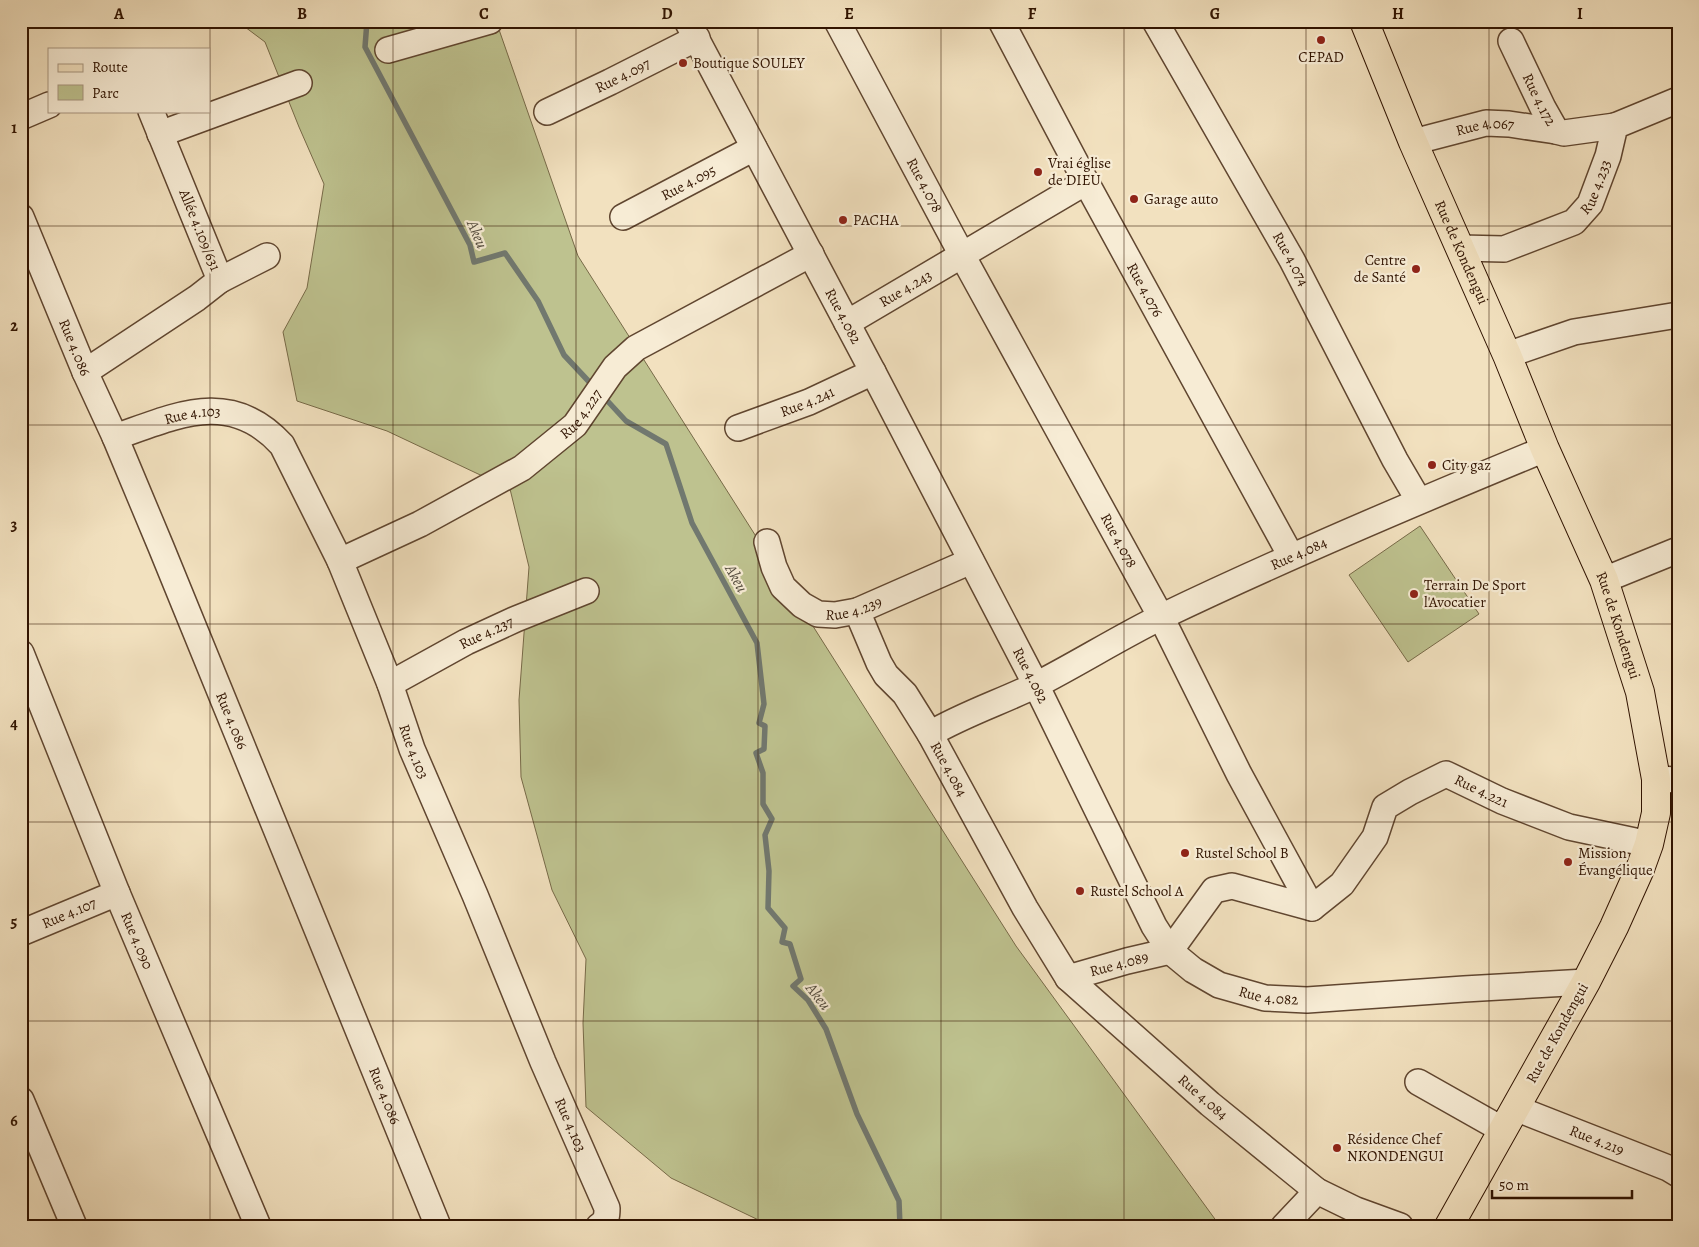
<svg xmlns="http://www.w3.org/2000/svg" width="1699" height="1247" font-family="Alegreya,serif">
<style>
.green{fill:#bec28f;stroke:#776a48}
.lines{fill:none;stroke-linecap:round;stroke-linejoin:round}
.stream{stroke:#71786f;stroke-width:5.5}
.minor-casing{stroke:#604630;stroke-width:28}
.major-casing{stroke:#301300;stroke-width:30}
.minor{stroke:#f7ecd5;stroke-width:25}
.major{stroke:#f2e1bf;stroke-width:28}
.grid{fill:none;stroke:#301300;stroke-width:1;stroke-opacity:0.55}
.poi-dot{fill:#8f2418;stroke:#f7ecd5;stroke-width:2}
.labels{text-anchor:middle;stroke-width:4.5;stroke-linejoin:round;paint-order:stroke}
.poi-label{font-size:15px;fill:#301300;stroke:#f7ecd5;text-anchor:start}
.street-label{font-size:15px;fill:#301300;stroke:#f7ecd5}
.water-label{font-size:16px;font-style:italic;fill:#564e41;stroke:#f7ecd5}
.neatline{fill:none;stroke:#301300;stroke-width:2}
.grid-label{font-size:16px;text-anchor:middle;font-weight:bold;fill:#301300}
</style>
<rect width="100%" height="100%" fill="#f2e1bf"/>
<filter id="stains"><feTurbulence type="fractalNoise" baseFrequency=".004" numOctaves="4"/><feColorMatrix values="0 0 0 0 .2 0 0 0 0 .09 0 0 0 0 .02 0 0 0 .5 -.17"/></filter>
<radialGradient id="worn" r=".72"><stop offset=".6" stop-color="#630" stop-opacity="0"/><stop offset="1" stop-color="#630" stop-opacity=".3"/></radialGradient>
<!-- green -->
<g class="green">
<path d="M 237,21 L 496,21 L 578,256 L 1016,946 L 1220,1226 L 771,1226 L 671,1178 L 586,1107 L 583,1023 L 586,959 L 552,890 L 521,777 L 519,700 L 529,567 L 510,489 L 387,431 L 297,401 L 283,332 L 307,288 L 324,184 L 299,127 L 265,42 Z"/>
<path d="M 1420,526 L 1479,614 L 1408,662 L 1349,575 Z"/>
</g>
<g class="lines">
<!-- stream -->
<g class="stream">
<path d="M 367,21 L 365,47 L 470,245 L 474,262 L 505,253 L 538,301 L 564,355 L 594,387"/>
<path d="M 602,395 L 626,421 L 666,444 L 692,523 L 757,643 L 764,704 L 759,723 L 765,726 L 764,749 L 756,753 L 763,773 L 763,804 L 772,819 L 765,835 L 769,871 L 768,908 L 785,928 L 782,942 L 790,944 L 801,979 L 793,986 L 808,1000 L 826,1029 L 857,1114 L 899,1201 L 900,1226"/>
</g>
<defs>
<g id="minor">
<path id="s1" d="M 687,21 L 873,372 L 1036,685 L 1154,926 L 1170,951 L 1193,970 L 1219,985 L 1265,998 L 1307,1000 L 1464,989 L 1586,982"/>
<path id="s2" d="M 837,21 L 962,255 L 1161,617 L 1239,774 L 1312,908 L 1232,886 L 1214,890 L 1170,951 L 1127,961 L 1068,978"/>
<path id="s3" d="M 1001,21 L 1086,182 L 1291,556"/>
<path id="s4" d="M 1155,21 L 1292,260 L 1395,460 L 1419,501"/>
<path id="s5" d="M 1511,41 L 1543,108 L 1556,131 L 1564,133 L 1615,126"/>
<path d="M 388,50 L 490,21"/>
<path id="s6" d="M 547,112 L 610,82 L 697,38"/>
<path d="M 21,117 L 49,105"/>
<path d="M 160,134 L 299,83"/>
<path id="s7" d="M 1413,142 L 1486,123 L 1509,124 L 1556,131"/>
<path id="s8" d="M 21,217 L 85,372 L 115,437 L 161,547 L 438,1226"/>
<path id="s9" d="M 623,217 L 754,148"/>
<path id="s10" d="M 1460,248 L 1504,249 L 1574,222 L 1590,204 L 1608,156 L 1615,126 L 1678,100"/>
<path d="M 220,280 L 267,256"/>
<path id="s11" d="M 847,323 L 1086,182"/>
<path d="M 1507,355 L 1574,332 L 1678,315"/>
<path d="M 85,372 L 197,298 L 220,280 L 151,111"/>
<path id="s12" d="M 738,428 L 809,402 L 873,372"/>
<path id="s13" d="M 115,437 C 176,416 230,388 282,445 L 340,561 L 390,684 L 412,749 L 475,895 L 543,1062 L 607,1208 C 607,1215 607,1221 599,1226"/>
<path id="s14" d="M 767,542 L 774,567 L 783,587 L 802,605 L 818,614 L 835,615 L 857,611 L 971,561"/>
<path id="s15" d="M 340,561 L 420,524 L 522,468 L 575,425 L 615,367 L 636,348 L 811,254"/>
<path d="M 1604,580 L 1678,550"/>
<path d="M 857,611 L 879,663 L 886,675 L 905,694 L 930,734"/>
<path id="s16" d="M 21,653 L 117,893 L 258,1226"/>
<path id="s17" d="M 390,684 L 466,642 L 516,619 L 586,591"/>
<path d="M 1656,779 L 1678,780"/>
<path id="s18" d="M 1312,908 L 1342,884 L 1375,837 L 1385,807 L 1410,792 L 1446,774 L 1502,801 L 1569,827 L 1649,844"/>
<path id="s19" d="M 21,933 L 117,893"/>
<path d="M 1418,1082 L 1503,1130"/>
<path d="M 21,1100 L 74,1226"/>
<path id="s20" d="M 1515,1108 L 1668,1168 L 1678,1174"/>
<path d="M 1284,1226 L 1317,1191"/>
<path id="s21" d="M 1400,1226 L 1356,1210 L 1317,1191 L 1210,1104 L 1068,978 L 1025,908 L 930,734 C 964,714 1001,702 1036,685 C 1079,663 1120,637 1163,616 C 1288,556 1416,502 1545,449"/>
</g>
<g id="major">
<path id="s22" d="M 1364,21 L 1413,142 L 1507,355 L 1545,449 L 1604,580 L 1640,692 L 1656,779 L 1656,813 L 1649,844 L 1640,869 L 1614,927 L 1586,982 L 1449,1226"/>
</g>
</defs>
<!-- minor casing -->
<use href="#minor" class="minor-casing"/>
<!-- major casing -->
<use href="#major" class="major-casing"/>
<!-- minor -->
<use href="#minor" class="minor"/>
<!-- major -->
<use href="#major" class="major"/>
</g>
<!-- grid -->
<path class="grid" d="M 210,21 L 210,1226M 393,21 L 393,1226M 576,21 L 576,1226M 758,21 L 758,1226M 941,21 L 941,1226M 1124,21 L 1124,1226M 1306,21 L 1306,1226M 1489,21 L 1489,1226M 21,226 L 1678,226M 21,425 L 1678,425M 21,624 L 1678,624M 21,822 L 1678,822M 21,1021 L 1678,1021"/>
<!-- markers -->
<g class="poi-dot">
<circle cx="1321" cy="40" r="5"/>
<circle cx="683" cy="63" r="5"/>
<circle cx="1038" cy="172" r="5"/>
<circle cx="1134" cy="199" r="5"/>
<circle cx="843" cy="220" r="5"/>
<circle cx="1416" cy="269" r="5"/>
<circle cx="1432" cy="465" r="5"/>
<circle cx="1414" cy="594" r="5"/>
<circle cx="1185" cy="853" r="5"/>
<circle cx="1568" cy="862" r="5"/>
<circle cx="1080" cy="891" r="5"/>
<circle cx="1337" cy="1148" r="5"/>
</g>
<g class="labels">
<!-- poi labels -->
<g class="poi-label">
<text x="1321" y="62" text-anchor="middle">CEPAD</text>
<text x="693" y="68">Boutique SOULEY</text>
<text x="1048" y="168">Vrai église<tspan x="1048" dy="17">de DIEU</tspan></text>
<text x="1144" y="204">Garage auto</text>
<text x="853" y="225">PACHA</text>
<text x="1406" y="265" text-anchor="end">Centre<tspan x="1406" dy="17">de Santé</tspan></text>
<text x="1442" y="470">City gaz</text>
<text x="1424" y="590">Terrain De Sport<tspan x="1424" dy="17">l'Avocatier</tspan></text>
<text x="1195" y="858">Rustel School B</text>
<text x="1578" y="858">Mission<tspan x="1578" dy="17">Évangélique</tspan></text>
<text x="1090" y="896">Rustel School A</text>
<text x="1347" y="1144">Résidence Chef<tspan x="1347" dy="17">NKONDENGUI</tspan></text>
</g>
<!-- street labels -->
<g class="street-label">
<text dy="5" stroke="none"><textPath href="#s6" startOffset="84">Rue 4.097</textPath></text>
<text dy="5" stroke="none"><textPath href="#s5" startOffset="65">Rue 4.172</textPath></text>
<text dy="5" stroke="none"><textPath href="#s7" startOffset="74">Rue 4.067</textPath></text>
<text dy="5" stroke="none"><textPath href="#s9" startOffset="74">Rue 4.095</textPath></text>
<text dy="5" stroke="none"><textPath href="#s10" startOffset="161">Rue 4.233</textPath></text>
<text dy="5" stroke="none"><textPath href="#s2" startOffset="186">Rue 4.078</textPath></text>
<text transform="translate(200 230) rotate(68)" y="5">Allée 4.109/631</text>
<text dy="5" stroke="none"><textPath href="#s22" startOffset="251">Rue de Kondengui</textPath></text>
<text dy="5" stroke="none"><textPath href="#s4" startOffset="274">Rue 4.074</textPath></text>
<text dy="5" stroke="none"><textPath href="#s11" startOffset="68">Rue 4.243</textPath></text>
<text dy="5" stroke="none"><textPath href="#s3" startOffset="305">Rue 4.076</textPath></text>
<text dy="5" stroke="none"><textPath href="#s1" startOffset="334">Rue 4.082</textPath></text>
<text dy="5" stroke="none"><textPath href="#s8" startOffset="141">Rue 4.086</textPath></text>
<text dy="5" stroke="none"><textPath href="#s12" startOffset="74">Rue 4.241</textPath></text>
<text dy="5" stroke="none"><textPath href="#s15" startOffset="285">Rue 4.227</textPath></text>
<text dy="5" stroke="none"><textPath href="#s13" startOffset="81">Rue 4.103</textPath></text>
<text dy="5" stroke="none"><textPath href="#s2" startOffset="591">Rue 4.078</textPath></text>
<text dy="5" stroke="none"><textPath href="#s21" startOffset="1109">Rue 4.084</textPath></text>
<text dy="5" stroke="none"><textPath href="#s14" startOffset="129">Rue 4.239</textPath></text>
<text dy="5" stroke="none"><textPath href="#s22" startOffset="656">Rue de Kondengui</textPath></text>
<text dy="5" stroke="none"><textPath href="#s17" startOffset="109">Rue 4.237</textPath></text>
<text dy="5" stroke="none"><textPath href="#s1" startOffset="739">Rue 4.082</textPath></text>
<text dy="5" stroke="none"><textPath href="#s8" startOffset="546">Rue 4.086</textPath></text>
<text dy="5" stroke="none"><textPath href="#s13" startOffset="515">Rue 4.103</textPath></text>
<text transform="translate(949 769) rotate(61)" y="5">Rue 4.084</text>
<text dy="5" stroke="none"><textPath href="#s18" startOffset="236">Rue 4.221</textPath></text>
<text dy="5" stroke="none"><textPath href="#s19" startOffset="52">Rue 4.107</textPath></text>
<text dy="5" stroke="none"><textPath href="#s16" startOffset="310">Rue 4.090</textPath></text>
<text transform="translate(1119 964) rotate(-15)" y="5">Rue 4.089</text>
<text dy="5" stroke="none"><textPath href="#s1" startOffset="1159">Rue 4.082</textPath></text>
<text transform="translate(1557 1033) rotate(-61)" y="5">Rue de Kondengui</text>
<text dy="5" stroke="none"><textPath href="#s8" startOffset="951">Rue 4.086</textPath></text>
<text transform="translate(1203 1097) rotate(41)" y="5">Rue 4.084</text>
<text dy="5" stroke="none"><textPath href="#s13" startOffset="920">Rue 4.103</textPath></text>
<text dy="5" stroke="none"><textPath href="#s20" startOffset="88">Rue 4.219</textPath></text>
</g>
<!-- water labels -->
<g class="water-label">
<text transform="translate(478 234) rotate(67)" y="6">Akeu</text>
<text transform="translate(737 578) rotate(61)" y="6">Akeu</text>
<text transform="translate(819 996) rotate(52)" y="6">Akeu</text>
</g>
</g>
<!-- margin -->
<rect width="1699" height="1247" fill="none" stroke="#f2e1bf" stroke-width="55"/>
<!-- legend -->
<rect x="48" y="48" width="162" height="65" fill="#f7ecd5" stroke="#a79580"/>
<rect x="58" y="64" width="25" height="8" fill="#f2e1bf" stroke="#a79580"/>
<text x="92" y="72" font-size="15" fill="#301300">Route</text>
<rect x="58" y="85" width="25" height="15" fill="#bec28f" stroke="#a79580"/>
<text x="92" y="98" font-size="15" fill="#301300">Parc</text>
<!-- scale -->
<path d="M1492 1190v8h140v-8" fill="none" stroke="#301300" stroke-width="2.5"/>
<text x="1499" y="1190" font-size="15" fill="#301300" stroke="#f7ecd5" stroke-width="4" paint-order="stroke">50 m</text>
<rect x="28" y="28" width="1644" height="1192" class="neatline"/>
<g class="grid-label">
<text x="119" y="19">A</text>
<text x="302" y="19">B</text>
<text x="484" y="19">C</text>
<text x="667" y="19">D</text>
<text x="849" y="19">E</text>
<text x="1032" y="19">F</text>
<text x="1215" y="19">G</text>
<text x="1398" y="19">H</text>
<text x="1580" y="19">I</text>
<text x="14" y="133">1</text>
<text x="14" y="331">2</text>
<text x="14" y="530">3</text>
<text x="14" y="729">4</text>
<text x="14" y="927">5</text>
<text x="14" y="1126">6</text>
</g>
<rect width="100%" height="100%" filter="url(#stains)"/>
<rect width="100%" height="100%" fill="url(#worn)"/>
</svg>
